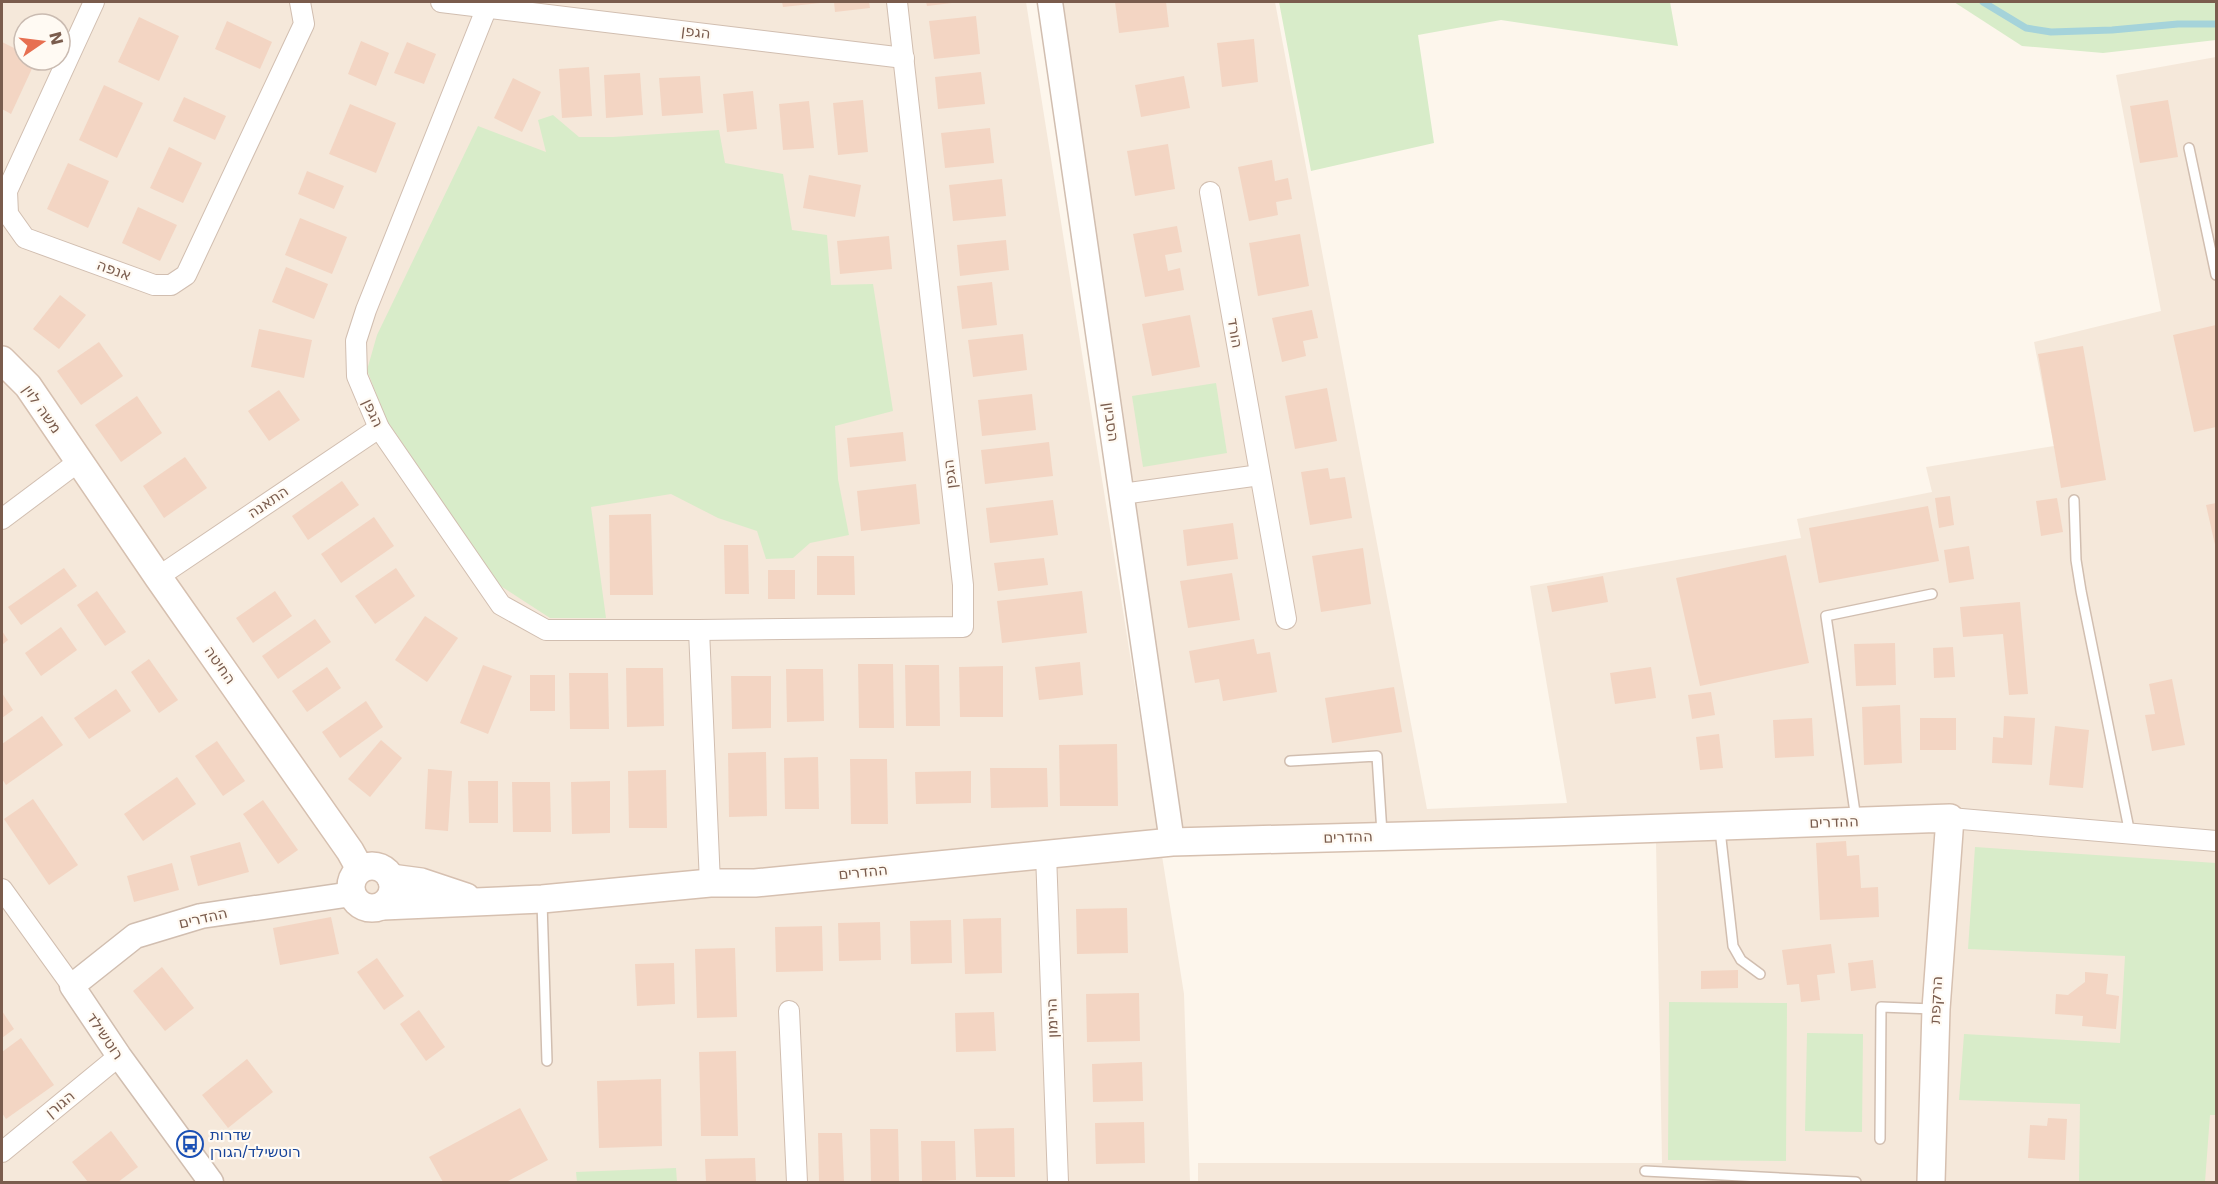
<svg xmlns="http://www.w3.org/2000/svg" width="2218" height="1184" font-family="'DejaVu Sans','Noto Sans Hebrew',sans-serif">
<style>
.residential{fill:#f5e8da;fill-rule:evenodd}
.green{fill:#d8ecc9}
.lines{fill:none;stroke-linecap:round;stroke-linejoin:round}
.stream{stroke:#a5d3da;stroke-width:7}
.building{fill:#f3d5c3}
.service-casing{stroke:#d1beb0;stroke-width:12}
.minor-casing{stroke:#d1beb0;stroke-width:22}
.tertiary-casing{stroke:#d1beb0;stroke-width:27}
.secondary-casing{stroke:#d6c0b0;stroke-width:30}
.service{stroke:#fff;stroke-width:9}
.minor{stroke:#fff;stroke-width:20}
.tertiary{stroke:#fff;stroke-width:24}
.secondary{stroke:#fff;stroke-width:27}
.labels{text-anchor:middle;stroke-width:4.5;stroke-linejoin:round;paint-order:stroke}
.street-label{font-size:15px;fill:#7a5c4d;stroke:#fffaf3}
.transit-label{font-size:15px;fill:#164399;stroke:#fffaf3;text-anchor:start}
</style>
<rect width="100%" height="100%" fill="#fdf6ec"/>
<!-- residential -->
<g class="residential">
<path d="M 2,2 L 1026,2 L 1184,994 L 1190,1182 L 2,1182 ZM 24,24 L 60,24 L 60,60 L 24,60 Z"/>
<path d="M 1038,2 L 1275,2 L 1427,809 L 1567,803 L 1530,586 L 1801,538 L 1797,519 L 1932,492 L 1926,467 L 2054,446 L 2034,342 L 2161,311 L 2116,75 L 2216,57 L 2216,1182 L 1198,1182 L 1198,1163 L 1662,1163 L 1656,843 L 1169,857 Z"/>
</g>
<!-- green -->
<g class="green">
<path d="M 1279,2 L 1670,2 L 1678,46 L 1501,20 L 1418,35 L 1434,143 L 1311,171 Z"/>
<path d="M 1954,2 L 2216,2 L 2216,40 L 2103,53 L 2022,46 Z"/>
<path d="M 553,115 L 579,137 L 613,137 L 719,130 L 725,163 L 783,174 L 792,230 L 827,235 L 831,285 L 873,284 L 893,411 L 835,426 L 838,479 L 849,535 L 810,543 L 793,558 L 766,559 L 757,531 L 718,518 L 671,494 L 591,507 L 606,618 L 550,618 L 499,585 L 386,419 L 367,370 L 377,335 L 478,126 L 546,152 L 538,120 Z"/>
<path d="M 1216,383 L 1227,453 L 1143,467 L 1132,396 Z"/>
<path d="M 1975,847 L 2216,863 L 2216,1115 L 2210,1115 L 2205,1182 L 2079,1182 L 2080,1104 L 1959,1100 L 1964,1034 L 2120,1043 L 2125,956 L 1968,949 Z"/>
<path d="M 1669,1002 L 1787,1003 L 1786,1161 L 1668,1160 Z"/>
<path d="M 1807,1033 L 1863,1034 L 1862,1132 L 1805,1131 Z"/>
<path d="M 676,1168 L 677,1182 L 577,1182 L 576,1172 Z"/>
</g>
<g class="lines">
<!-- stream -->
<path class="stream" d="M 1983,2 L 2026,28 L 2051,32 L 2112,30 L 2178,24 L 2216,24"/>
</g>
<!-- building -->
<g class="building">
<path d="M 782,2 L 820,2 L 820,3 L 783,7 Z"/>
<path d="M 834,2 L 869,2 L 870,8 L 835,12 Z"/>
<path d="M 926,2 L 952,2 L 952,3 L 927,6 Z"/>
<path d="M 1115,2 L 1166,2 L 1169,27 L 1119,33 Z"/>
<path d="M 976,16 L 980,54 L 934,59 L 929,21 Z"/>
<path d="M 139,17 L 179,36 L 159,81 L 118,62 Z"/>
<path d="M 227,21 L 272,42 L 260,69 L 215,49 Z"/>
<path d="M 1254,39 L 1258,82 L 1222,87 L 1217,43 Z"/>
<path d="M 361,41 L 389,53 L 376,86 L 348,74 Z"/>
<path d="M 2,42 L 24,53 L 24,60 L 36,60 L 11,114 L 2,109 Z"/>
<path d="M 407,42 L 436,54 L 424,84 L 394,73 Z"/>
<path d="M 589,67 L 592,116 L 562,118 L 559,69 Z"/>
<path d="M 981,72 L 985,104 L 938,109 L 935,77 Z"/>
<path d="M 640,73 L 643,115 L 606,118 L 604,75 Z"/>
<path d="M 700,76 L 703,113 L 662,116 L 659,78 Z"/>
<path d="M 1184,76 L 1190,108 L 1141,117 L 1135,85 Z"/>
<path d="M 513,78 L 541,92 L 522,132 L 494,118 Z"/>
<path d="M 104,85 L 143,103 L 117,158 L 79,140 Z"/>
<path d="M 753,91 L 757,129 L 727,132 L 723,94 Z"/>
<path d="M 184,97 L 226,116 L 215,140 L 173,121 Z"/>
<path d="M 863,100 L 868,152 L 838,155 L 833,103 Z"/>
<path d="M 2168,100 L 2178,157 L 2140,163 L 2130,106 Z"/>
<path d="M 809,101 L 814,148 L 783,150 L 779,104 Z"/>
<path d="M 350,104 L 396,123 L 376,173 L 329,154 Z"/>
<path d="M 990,128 L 994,163 L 945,168 L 941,133 Z"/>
<path d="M 1168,144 L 1175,189 L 1135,196 L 1127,151 Z"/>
<path d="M 169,147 L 202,163 L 183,203 L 150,188 Z"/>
<path d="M 1272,160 L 1275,181 L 1288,178 L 1292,199 L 1276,202 L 1278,215 L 1249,221 L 1238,167 Z"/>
<path d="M 68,163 L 109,181 L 88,228 L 47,209 Z"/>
<path d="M 307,171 L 344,186 L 334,209 L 298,194 Z"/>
<path d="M 809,175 L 861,185 L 855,217 L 803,208 Z"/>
<path d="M 1002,179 L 1006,216 L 953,221 L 949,185 Z"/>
<path d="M 138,207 L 177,225 L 160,261 L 122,243 Z"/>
<path d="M 300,218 L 347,237 L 332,274 L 285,255 Z"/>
<path d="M 1177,226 L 1182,252 L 1165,255 L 1168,271 L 1180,268 L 1184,290 L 1145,297 L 1133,234 Z"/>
<path d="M 1300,234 L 1309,286 L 1258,296 L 1249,243 Z"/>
<path d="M 889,236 L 892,269 L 840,274 L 837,241 Z"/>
<path d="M 1006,240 L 1009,270 L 960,276 L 957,245 Z"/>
<path d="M 286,267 L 328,284 L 314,319 L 272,302 Z"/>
<path d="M 992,282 L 997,325 L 962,329 L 957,286 Z"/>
<path d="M 60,295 L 86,315 L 59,349 L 33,329 Z"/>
<path d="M 1312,310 L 1318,338 L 1303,341 L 1306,356 L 1282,362 L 1272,318 Z"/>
<path d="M 1190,315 L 1200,367 L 1152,376 L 1142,324 Z"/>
<path d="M 2216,325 L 2216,427 L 2194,432 L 2173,335 Z"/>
<path d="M 259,329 L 312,340 L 304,378 L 251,367 Z"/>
<path d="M 1023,334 L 1027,370 L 973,377 L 968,340 Z"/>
<path d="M 99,342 L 123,376 L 81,405 L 57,371 Z"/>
<path d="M 2083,346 L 2106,480 L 2061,488 L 2038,354 Z"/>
<path d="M 1327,388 L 1337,441 L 1295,449 L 1285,396 Z"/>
<path d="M 279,390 L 300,420 L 269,441 L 248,411 Z"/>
<path d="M 1032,394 L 1036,430 L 982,436 L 978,400 Z"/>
<path d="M 137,396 L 162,433 L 121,462 L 95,425 Z"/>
<path d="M 903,432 L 906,461 L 850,467 L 847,438 Z"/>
<path d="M 1049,442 L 1053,476 L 985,484 L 981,450 Z"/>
<path d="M 185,457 L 207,488 L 164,518 L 143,486 Z"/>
<path d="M 1328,468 L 1330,479 L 1345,477 L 1352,518 L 1310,525 L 1301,472 Z"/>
<path d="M 342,481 L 359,505 L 308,540 L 292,516 Z"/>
<path d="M 916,484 L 920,524 L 861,531 L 857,491 Z"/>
<path d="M 1950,496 L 1954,525 L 1939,528 L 1935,498 Z"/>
<path d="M 2057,498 L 2063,532 L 2041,536 L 2036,501 Z"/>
<path d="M 1053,500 L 1058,535 L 990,543 L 986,508 Z"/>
<path d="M 2216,503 L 2216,549 L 2206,505 Z"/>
<path d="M 1928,506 L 1939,561 L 1819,583 L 1809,528 Z"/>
<path d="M 651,514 L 653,595 L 610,595 L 609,515 Z"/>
<path d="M 374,517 L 394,546 L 341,583 L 321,554 Z"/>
<path d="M 1233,523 L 1238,559 L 1187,566 L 1183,530 Z"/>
<path d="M 724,545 L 748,545 L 749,594 L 725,594 Z"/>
<path d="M 1969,546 L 1974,579 L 1949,583 L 1944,550 Z"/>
<path d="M 1363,548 L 1371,604 L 1321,612 L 1312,556 Z"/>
<path d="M 1786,555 L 1809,663 L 1700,686 L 1676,578 Z"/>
<path d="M 817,556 L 854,556 L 855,595 L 817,595 Z"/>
<path d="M 1044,558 L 1048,585 L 998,591 L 994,563 Z"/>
<path d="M 64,568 L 77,586 L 21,625 L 8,607 Z"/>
<path d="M 396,568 L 415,596 L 375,624 L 355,596 Z"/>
<rect x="768" y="570" width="27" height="29"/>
<path d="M 1232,573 L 1240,620 L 1188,628 L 1180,581 Z"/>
<path d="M 1603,576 L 1608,602 L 1552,612 L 1547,586 Z"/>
<path d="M 97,591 L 126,632 L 105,646 L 77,605 Z"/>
<path d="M 275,591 L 292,616 L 253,643 L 236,618 Z"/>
<path d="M 1082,591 L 1087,633 L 1002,643 L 997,601 Z"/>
<path d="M 2020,602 L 2028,694 L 2009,695 L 2003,634 L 1963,637 L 1960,607 Z"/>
<path d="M 425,616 L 458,638 L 427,682 L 395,660 Z"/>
<path d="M 315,619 L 331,642 L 278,679 L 262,656 Z"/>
<path d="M 61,627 L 77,650 L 41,676 L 25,653 Z"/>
<path d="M 2,631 L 8,640 L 2,645 Z"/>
<path d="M 1254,639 L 1257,654 L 1270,652 L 1277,692 L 1223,701 L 1219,679 L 1195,683 L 1189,651 Z"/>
<path d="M 1895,643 L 1896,685 L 1856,686 L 1854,644 Z"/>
<path d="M 1953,647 L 1955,677 L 1934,678 L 1933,648 Z"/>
<path d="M 149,659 L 178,700 L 159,713 L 131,672 Z"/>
<path d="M 1080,662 L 1083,695 L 1039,700 L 1035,667 Z"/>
<path d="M 858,664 L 893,664 L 894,728 L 859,728 Z"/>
<path d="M 483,665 L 512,676 L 488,734 L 460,723 Z"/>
<path d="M 905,665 L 939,665 L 940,726 L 906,726 Z"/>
<path d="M 1003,666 L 1003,717 L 960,717 L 959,667 Z"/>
<path d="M 327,667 L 341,688 L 307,712 L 292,691 Z"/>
<path d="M 1651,667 L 1656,698 L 1615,704 L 1610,673 Z"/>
<path d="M 626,668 L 663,668 L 664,726 L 627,727 Z"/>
<path d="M 786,669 L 823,669 L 824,721 L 787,722 Z"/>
<path d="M 569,673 L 608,673 L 609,729 L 570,729 Z"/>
<rect x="530" y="675" width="25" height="36"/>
<path d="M 731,676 L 771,676 L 771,728 L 732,729 Z"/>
<path d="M 2172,679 L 2185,745 L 2152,751 L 2145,715 L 2155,714 L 2149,684 Z"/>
<path d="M 1394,687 L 1402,732 L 1332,743 L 1325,698 Z"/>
<path d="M 116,689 L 131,711 L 89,739 L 74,718 Z"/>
<path d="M 1711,692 L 1715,715 L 1692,719 L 1688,695 Z"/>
<path d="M 2,693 L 13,710 L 2,718 Z"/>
<path d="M 366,701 L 383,727 L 340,758 L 322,732 Z"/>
<path d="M 1900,705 L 1902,763 L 1864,765 L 1862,707 Z"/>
<path d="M 42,716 L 63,745 L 6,785 L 2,779 L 2,744 Z"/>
<path d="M 2004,716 L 2035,718 L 2032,765 L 1992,763 L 1993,737 L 2003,738 Z"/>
<path d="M 1812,718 L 1814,756 L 1775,758 L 1773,720 Z"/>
<rect x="1920" y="718" width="36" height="32"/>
<path d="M 2055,726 L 2089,730 L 2083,788 L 2049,785 Z"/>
<path d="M 1719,734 L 1723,768 L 1700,770 L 1696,737 Z"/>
<path d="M 381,740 L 402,758 L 370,797 L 348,779 Z"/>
<path d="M 217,741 L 245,781 L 223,796 L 195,756 Z"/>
<path d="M 1117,744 L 1118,806 L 1060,806 L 1059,745 Z"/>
<path d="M 766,752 L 767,816 L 729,817 L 728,753 Z"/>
<path d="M 818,757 L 819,809 L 785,809 L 784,758 Z"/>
<path d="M 850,759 L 887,759 L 888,824 L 851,824 Z"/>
<path d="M 990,768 L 1047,768 L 1048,807 L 991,808 Z"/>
<path d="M 428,769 L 452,771 L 448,831 L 425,829 Z"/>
<path d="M 666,770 L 667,828 L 629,828 L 628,771 Z"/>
<path d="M 971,771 L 971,803 L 916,804 L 915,772 Z"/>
<path d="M 177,777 L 196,804 L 143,841 L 124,814 Z"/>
<path d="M 468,781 L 498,781 L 498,823 L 469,823 Z"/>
<path d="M 610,781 L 610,833 L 572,834 L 571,782 Z"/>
<path d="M 512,782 L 550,782 L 551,832 L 513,832 Z"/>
<path d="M 33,799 L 78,865 L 49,885 L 4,819 Z"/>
<path d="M 263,800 L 298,850 L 278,864 L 243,814 Z"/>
<path d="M 1846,841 L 1847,856 L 1859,855 L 1861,888 L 1878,887 L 1879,917 L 1820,920 L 1816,843 Z"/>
<path d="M 240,842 L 249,872 L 198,886 L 190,856 Z"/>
<path d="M 172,863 L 179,890 L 134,902 L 127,876 Z"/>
<path d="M 1127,908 L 1128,953 L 1077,954 L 1076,909 Z"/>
<path d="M 331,917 L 339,954 L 280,965 L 273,928 Z"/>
<path d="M 1001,918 L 1002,973 L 965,974 L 963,919 Z"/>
<path d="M 951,920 L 952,963 L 911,964 L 910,921 Z"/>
<path d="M 880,922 L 881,960 L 839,961 L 838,923 Z"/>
<path d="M 822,926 L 823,971 L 776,972 L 775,927 Z"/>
<path d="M 1831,944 L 1835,973 L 1817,975 L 1820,1000 L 1801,1002 L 1799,984 L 1787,985 L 1782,950 Z"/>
<path d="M 735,948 L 737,1017 L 697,1018 L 695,949 Z"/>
<path d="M 377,958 L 404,996 L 384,1010 L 357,972 Z"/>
<path d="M 1873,960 L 1876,988 L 1851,991 L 1848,963 Z"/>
<path d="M 674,963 L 675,1004 L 637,1006 L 635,964 Z"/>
<path d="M 162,967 L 194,1008 L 165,1031 L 133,991 Z"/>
<path d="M 1738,970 L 1738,988 L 1701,989 L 1701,971 Z"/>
<path d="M 2085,972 L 2108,974 L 2106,994 L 2119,996 L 2116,1029 L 2082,1026 L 2083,1016 L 2055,1014 L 2056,994 L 2068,995 L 2085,982 Z"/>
<path d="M 1139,993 L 1140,1041 L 1087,1042 L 1086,994 Z"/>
<path d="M 419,1010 L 445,1047 L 426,1061 L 400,1024 Z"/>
<path d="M 2,1011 L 14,1029 L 2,1038 Z"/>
<path d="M 994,1012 L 996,1051 L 956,1052 L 955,1013 Z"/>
<path d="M 21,1038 L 54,1085 L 6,1119 L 2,1113 L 2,1052 Z"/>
<path d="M 736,1051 L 738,1136 L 701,1136 L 699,1052 Z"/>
<path d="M 247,1059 L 273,1092 L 228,1128 L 202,1095 Z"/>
<path d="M 1142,1062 L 1143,1101 L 1093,1102 L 1092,1064 Z"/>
<path d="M 661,1079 L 662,1146 L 599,1148 L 597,1081 Z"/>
<path d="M 520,1108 L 548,1160 L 506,1182 L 443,1182 L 429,1157 Z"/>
<path d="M 2048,1118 L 2067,1119 L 2065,1160 L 2028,1158 L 2030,1125 L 2047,1126 Z"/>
<path d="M 1144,1122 L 1145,1163 L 1096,1164 L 1095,1123 Z"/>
<path d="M 1014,1128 L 1015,1177 L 976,1177 L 974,1129 Z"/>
<path d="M 870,1129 L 898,1129 L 899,1181 L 871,1182 Z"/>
<path d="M 111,1131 L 138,1167 L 118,1182 L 88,1182 L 72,1162 Z"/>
<path d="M 818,1133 L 842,1133 L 844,1182 L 819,1182 Z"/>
<path d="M 921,1141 L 955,1141 L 956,1180 L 922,1181 Z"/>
<path d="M 755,1158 L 756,1182 L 706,1182 L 705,1159 Z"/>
</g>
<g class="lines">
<defs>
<g id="service">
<path d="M 2189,148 L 2216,275"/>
<path d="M 2074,500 L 2076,560 L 2081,591 L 2130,834"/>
<path d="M 1290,761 L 1377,756 L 1382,833"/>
<path d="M 1856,819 L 1826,616 L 1932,594"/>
<path d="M 1720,830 L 1733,946 L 1741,960 L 1760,974"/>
<path d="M 542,902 L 547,1061"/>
<path d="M 1880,1139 L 1881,1007 L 1933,1009"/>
<path d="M 1645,1171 L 1856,1182"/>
</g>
<g id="minor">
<path d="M 94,2 L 7,191 L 8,214 L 25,238 L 154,285 L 171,285 L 186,275 L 304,24 L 300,2"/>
<path d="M 441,2 L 904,58"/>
<path d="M 487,7 L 366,310 L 356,341 L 357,376 L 379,428 L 501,605 L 546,630 L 699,630 L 963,627 L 963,585 L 897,2"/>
<path d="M 1210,192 L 1286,619"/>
<path d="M 1122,494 L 1260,475"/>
<path d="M 2,519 L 78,462"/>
<path d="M 158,577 L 379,428"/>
<path d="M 699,630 L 710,883"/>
<path d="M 1950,818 L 2216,841"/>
<path d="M 1046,854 L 1058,1182"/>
<path d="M 2,889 L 72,986"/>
<path d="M 789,1011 L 797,1182"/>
<path d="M 2,1152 L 119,1056"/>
</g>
<g id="tertiary">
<path d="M 1050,2 L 1172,842"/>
<path d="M 211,1182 L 119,1056 L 72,986 L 135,936 L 201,916 L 352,894"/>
</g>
<g id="secondary">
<path d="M 2,360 L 28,386 L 158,577 L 350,851 L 360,869"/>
<circle cx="372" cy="887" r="21"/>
<path d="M 391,878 L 421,882 L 466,897"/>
<path d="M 383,906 L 542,899 L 710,883 L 755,883 L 1172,842 L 1550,832 L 1950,818 L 1936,1009 L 1931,1182"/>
</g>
</defs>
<!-- service casing -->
<use href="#service" class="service-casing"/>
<!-- minor casing -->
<use href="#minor" class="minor-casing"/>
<!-- tertiary casing -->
<use href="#tertiary" class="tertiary-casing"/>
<!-- secondary casing -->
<use href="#secondary" class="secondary-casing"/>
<!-- service -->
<use href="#service" class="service"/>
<!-- minor -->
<use href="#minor" class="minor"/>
<!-- tertiary -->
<use href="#tertiary" class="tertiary"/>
<!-- secondary -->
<use href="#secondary" class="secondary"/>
</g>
<!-- icons -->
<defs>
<symbol id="bus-ring" viewBox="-11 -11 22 22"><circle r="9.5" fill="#fffaf3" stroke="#1a4fb4" stroke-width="1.5"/><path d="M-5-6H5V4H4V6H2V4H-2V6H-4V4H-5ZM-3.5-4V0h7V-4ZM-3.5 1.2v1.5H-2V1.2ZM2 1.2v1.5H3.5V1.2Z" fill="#1a4fb4"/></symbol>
</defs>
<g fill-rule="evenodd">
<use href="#bus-ring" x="175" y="1129" width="30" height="30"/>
</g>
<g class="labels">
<!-- street labels -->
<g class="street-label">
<text transform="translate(696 32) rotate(7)" y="5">הגפן</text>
<text transform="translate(114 270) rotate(20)" y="5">אנפה</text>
<text transform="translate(1235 333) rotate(80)" y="5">הורד</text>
<text transform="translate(42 409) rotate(55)" y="5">משה לוין</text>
<text transform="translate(373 413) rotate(65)" y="5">הגפן</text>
<text transform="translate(1111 422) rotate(82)" y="5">הסביון</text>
<text transform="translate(950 474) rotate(-97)" y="5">הגפן</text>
<text transform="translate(268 502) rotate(-34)" y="5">התאנה</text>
<text transform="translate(220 665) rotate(55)" y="5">החיטה</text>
<text transform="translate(1834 822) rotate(-2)" y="5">ההדרים</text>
<text transform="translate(1348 837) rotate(-2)" y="5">ההדרים</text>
<text transform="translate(863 872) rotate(-6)" y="5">ההדרים</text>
<text transform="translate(203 918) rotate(-13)" y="5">ההדרים</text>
<text transform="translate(1936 1000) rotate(-87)" y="5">הרקפת</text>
<text transform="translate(1052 1018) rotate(-92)" y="5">הרימון</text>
<text transform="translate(105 1036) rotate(56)" y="5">רוטשילד</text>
<text transform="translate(60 1104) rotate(-39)" y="5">הגורן</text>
</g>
<!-- transit labels -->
<g class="transit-label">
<text x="210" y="1140">שדרות<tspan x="210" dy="17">רוטשילד/הגורן</tspan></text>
</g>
</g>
<!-- border -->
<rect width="2218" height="1184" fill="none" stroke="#7a5c4d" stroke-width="6"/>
<!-- north arrow -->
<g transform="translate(42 42) rotate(76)"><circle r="28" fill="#fffaf3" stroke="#cabbb1" stroke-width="1.5"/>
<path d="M0-4.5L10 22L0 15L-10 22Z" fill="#e76f51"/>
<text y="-9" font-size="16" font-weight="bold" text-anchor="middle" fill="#7a5c4d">N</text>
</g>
</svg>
